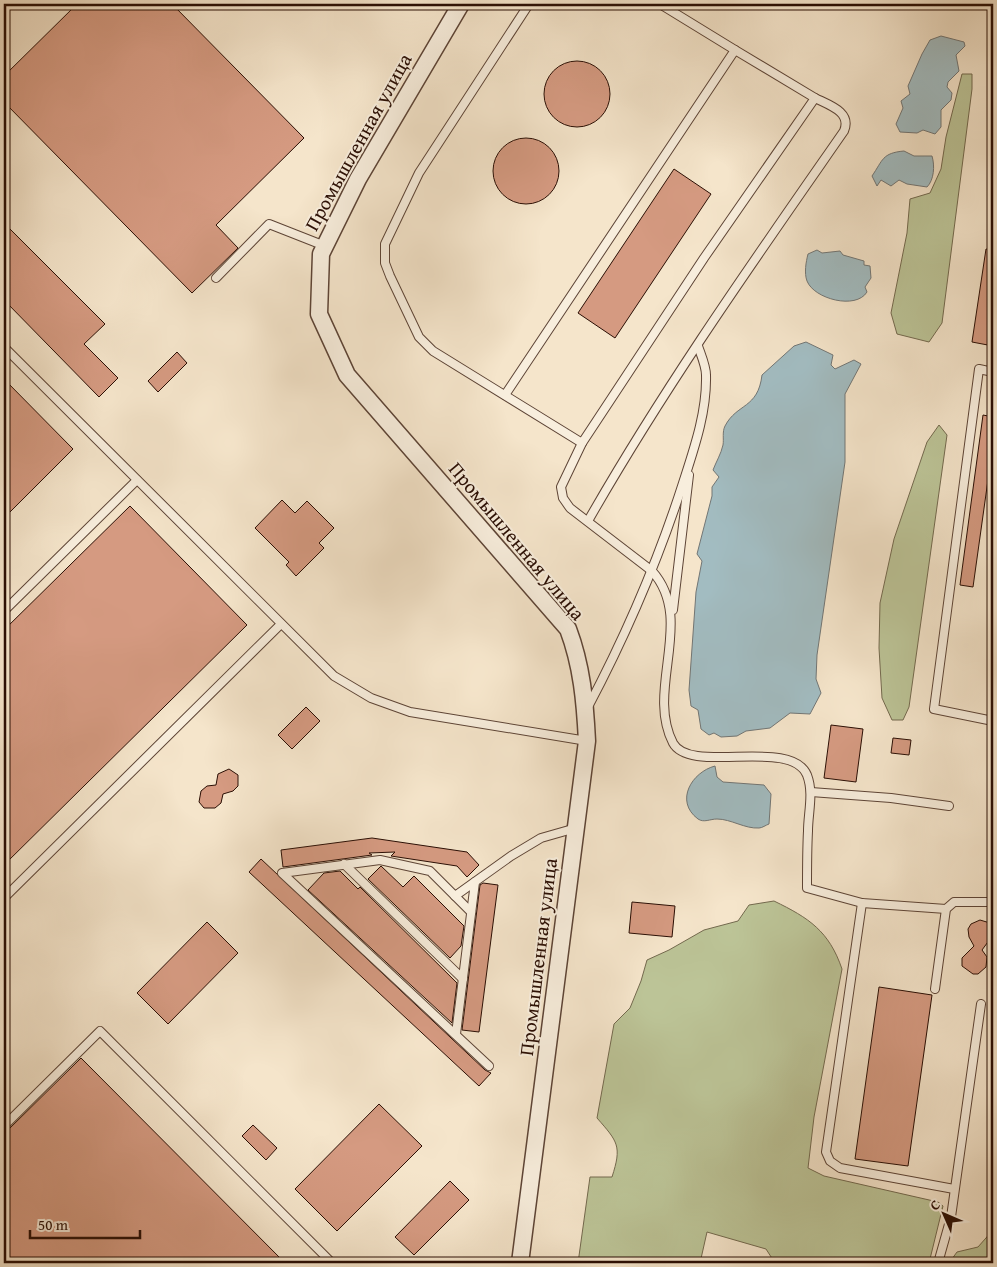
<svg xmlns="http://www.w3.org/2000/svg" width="997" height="1267" font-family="'Gentium Book Plus',serif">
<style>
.green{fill:#bcc497;stroke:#73694e}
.water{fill:#a2bcc1;stroke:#727675}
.building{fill:#d59a81;stroke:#2a0e04}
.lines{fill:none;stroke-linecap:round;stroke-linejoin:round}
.lane-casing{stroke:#5d4436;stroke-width:10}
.street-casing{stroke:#5d4436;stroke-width:19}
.lane{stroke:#f8eedd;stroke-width:8}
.street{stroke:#f8eedd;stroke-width:16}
.labels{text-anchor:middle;stroke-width:4;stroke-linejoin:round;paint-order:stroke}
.street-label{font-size:20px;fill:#2a0e04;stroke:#f8eedd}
</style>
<rect width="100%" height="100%" fill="#f5e5cb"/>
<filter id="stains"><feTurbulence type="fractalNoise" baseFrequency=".004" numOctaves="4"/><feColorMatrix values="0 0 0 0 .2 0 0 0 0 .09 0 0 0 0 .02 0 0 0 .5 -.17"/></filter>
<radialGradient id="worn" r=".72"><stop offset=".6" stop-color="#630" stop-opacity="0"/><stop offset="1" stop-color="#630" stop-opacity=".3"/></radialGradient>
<!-- green -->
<g class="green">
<path d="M 962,74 L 972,74 L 972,89 L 942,323 L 929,342 L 897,334 L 891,313 L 907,233 L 910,199 L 930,193 L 941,169 L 946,137 Z"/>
<path d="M 939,425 L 947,435 L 909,707 L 903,720 L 892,720 L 882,698 L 879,648 L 880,603 L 894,539 L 927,442 Z"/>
<path d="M 774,901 C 809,918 829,931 842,969 L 814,1117 L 808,1168 L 824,1176 L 938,1202 L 943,1206 L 929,1263 L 775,1263 L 766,1249 L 707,1232 L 700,1263 L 578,1263 L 590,1177 L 612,1177 C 622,1146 618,1142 597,1118 L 614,1024 L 630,1008 L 641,981 L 647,960 L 669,950 L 704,930 L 738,921 L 749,905 Z"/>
<path d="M 993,1230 L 993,1263 L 949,1263 L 957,1252 L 978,1247 Z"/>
</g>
<!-- water -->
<g class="water">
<path d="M 941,36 L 964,42 L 965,46 L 956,55 L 959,71 L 948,82 L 947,87 L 952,93 L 951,100 L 941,110 L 941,127 L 935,134 L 923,130 L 917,133 L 900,132 L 896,124 L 903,108 L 901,101 L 910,94 L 908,86 L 922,54 L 930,40 Z"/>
<path d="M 904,151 L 914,156 L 932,156 C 935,166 934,180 927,187 L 907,184 L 899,180 L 891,186 L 881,180 L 877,186 L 872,176 C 883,160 882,153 904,151 Z"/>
<path d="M 817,250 L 822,253 L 840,251 L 843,255 L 864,261 L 864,265 L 870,266 L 871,278 L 865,287 L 867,292 C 856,310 814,299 807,281 C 804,273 806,262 808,254 Z"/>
<path d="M 806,342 L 833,355 L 831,365 L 835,369 L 854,360 L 861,364 L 845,394 L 845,462 L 817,655 L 816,679 L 821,693 L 810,714 L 790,713 L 770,728 L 746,731 L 737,736 L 721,737 L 714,733 L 709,735 L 701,729 L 698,710 L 691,706 L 689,690 L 696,592 L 702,561 L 697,554 L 712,496 L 712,487 L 719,477 L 713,470 C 716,462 721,454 723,445 C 724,439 722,432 725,426 C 737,403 758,409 762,375 L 794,346 Z"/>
<path d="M 715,766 L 717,777 L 723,782 L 764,785 L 771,794 L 769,824 C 766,825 762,828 759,828 C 745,829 731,819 717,819 C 710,819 704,823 698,819 C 674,801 692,772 715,766 Z"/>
</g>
<!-- building -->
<g class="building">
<path d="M 77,4 L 172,4 L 304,138 L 216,225 L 238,248 L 192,293 L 4,102 L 4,76 Z"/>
<circle cx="577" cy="94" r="33"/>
<circle cx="526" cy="171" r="33"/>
<path d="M 674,169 L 711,194 L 615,338 L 578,313 Z"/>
<path d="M 4,223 L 105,324 L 84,344 L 118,378 L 99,397 L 4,300 Z"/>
<path d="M 986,249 L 993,250 L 993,346 L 972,342 Z"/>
<path d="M 177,352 L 187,363 L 158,392 L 148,381 Z"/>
<path d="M 4,379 L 73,449 L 4,518 Z"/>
<path d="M 983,415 L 993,417 L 993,444 L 973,587 L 960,585 Z"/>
<path d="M 282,500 L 295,513 L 307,501 L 334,528 L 319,543 L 324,548 L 296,576 L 286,565 L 289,562 L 255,528 Z"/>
<path d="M 130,506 L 247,625 L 4,865 L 4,630 Z"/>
<path d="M 306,707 L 320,721 L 292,749 L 278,735 Z"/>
<path d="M 831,725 L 863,729 L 856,782 L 824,778 Z"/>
<path d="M 893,738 L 911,740 L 909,755 L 891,753 Z"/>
<path d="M 229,769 L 238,775 L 238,786 L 233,791 L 223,794 L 221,803 L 215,808 L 204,808 L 199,802 L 201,791 L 207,786 L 216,785 L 218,774 Z"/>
<path d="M 372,838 L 467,852 L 479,865 L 467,877 L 457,866 L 391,856 L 395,852 L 369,853 L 372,855 L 283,867 L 281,850 Z"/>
<path d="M 261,859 L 485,1070 L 491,1073 L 479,1086 L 249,872 Z"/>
<path d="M 381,866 L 403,887 L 414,876 L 464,926 L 461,946 L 450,958 L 368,879 Z"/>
<path d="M 340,871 L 358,889 L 360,887 L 457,983 L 452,1023 L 308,890 L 324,873 Z"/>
<path d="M 483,883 L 498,885 L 479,1032 L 462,1030 L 480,885 Z"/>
<path d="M 632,902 L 675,906 L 672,937 L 629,933 Z"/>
<path d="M 980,920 L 990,923 L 993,935 L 982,950 L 987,957 L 986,967 L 978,974 L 973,974 L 962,966 L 962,958 L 974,946 L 969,937 L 968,929 L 971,924 Z"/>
<path d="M 207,922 L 238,953 L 168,1024 L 137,993 Z"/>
<path d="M 879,987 L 932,995 L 908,1166 L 855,1159 Z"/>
<path d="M 81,1058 L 285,1263 L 4,1263 L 4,1132 L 8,1130 Z"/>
<path d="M 379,1104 L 422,1146 L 337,1231 L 295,1189 Z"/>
<path d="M 253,1125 L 277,1148 L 266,1160 L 242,1136 Z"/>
<path d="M 450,1181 L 469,1200 L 414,1255 L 395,1237 Z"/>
</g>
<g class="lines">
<defs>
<g id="lane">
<path d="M 529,4 L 419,173 L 385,244 L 385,263 L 390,276 L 419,337 L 433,351 L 582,443"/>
<path d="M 735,50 L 815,98 L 704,258 L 582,443 L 561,487 L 563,498 L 570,508 L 652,571 C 696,620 645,689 673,743 C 690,775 791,737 807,775 C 814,793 808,813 808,831 C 807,850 807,869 807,888 L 862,903 L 946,909"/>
<path d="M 216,278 L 269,224 L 325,246"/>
<path d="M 4,347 L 334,676 L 371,698 L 410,712 L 587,741"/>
<path d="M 993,372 L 979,369 L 934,709 L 993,721"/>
<path d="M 505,395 L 735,50 L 660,4"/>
<path d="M 588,521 C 665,386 755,259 844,131 C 852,112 829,105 815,98"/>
<path d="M 673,610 L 689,475"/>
<path d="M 4,611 L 137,480"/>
<path d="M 588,707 C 626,635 658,561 683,483 C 694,449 707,412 706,375 C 706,366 701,355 698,346"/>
<path d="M 811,792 L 891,798 L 949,806"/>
<path d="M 344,864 L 463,979"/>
<path d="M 455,896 L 471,912"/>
<path d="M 4,898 L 281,624"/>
<path d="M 862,903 L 826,1152 L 830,1161 L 840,1168 L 954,1189"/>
<path d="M 935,989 L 946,909 L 954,902 L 993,902"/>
<path d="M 456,1034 L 475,882"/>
<path d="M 489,1066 L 282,873 L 380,860 L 430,871 L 455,896 L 511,856 L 541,838 L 576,828"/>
<path d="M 4,1126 L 100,1031 L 332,1263"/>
<path d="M 938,1263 L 951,1217 L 981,1004"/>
</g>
<path id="street" d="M 461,4 L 358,179 L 321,254 L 319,314 L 347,375 L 568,629 C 582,666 585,702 587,741 L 520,1263"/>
</defs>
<!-- lane casing -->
<use href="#lane" class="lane-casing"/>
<!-- street casing -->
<use href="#street" class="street-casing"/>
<!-- lane -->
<use href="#lane" class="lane"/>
<!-- street -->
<use href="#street" class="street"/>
</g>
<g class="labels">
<!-- street labels -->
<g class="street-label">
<text transform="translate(358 142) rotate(-61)" y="7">Промышленная улица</text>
<text transform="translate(517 541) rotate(50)" y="7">Промышленная улица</text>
<text transform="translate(538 957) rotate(-83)" y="7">Промышленная улица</text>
</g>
</g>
<!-- margin -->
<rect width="997" height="1267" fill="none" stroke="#f5e5cb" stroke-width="20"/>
<rect x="5" y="5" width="987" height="1257" fill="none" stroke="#2a0e04" stroke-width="2.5"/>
<rect x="10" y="10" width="977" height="1247" fill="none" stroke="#2a0e04"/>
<!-- north arrow -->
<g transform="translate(944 1214) rotate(315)" stroke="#f8eedd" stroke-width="4" paint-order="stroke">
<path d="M0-4L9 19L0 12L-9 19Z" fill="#2a0e04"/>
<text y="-8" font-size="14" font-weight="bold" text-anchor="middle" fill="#2a0e04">С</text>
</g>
<!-- scale -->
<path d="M30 1230v8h110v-8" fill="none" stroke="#2a0e04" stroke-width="2.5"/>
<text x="38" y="1230" font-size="15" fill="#2a0e04" stroke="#f8eedd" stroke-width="4" paint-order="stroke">50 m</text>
<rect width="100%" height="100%" filter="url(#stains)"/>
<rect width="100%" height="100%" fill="url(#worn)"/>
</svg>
